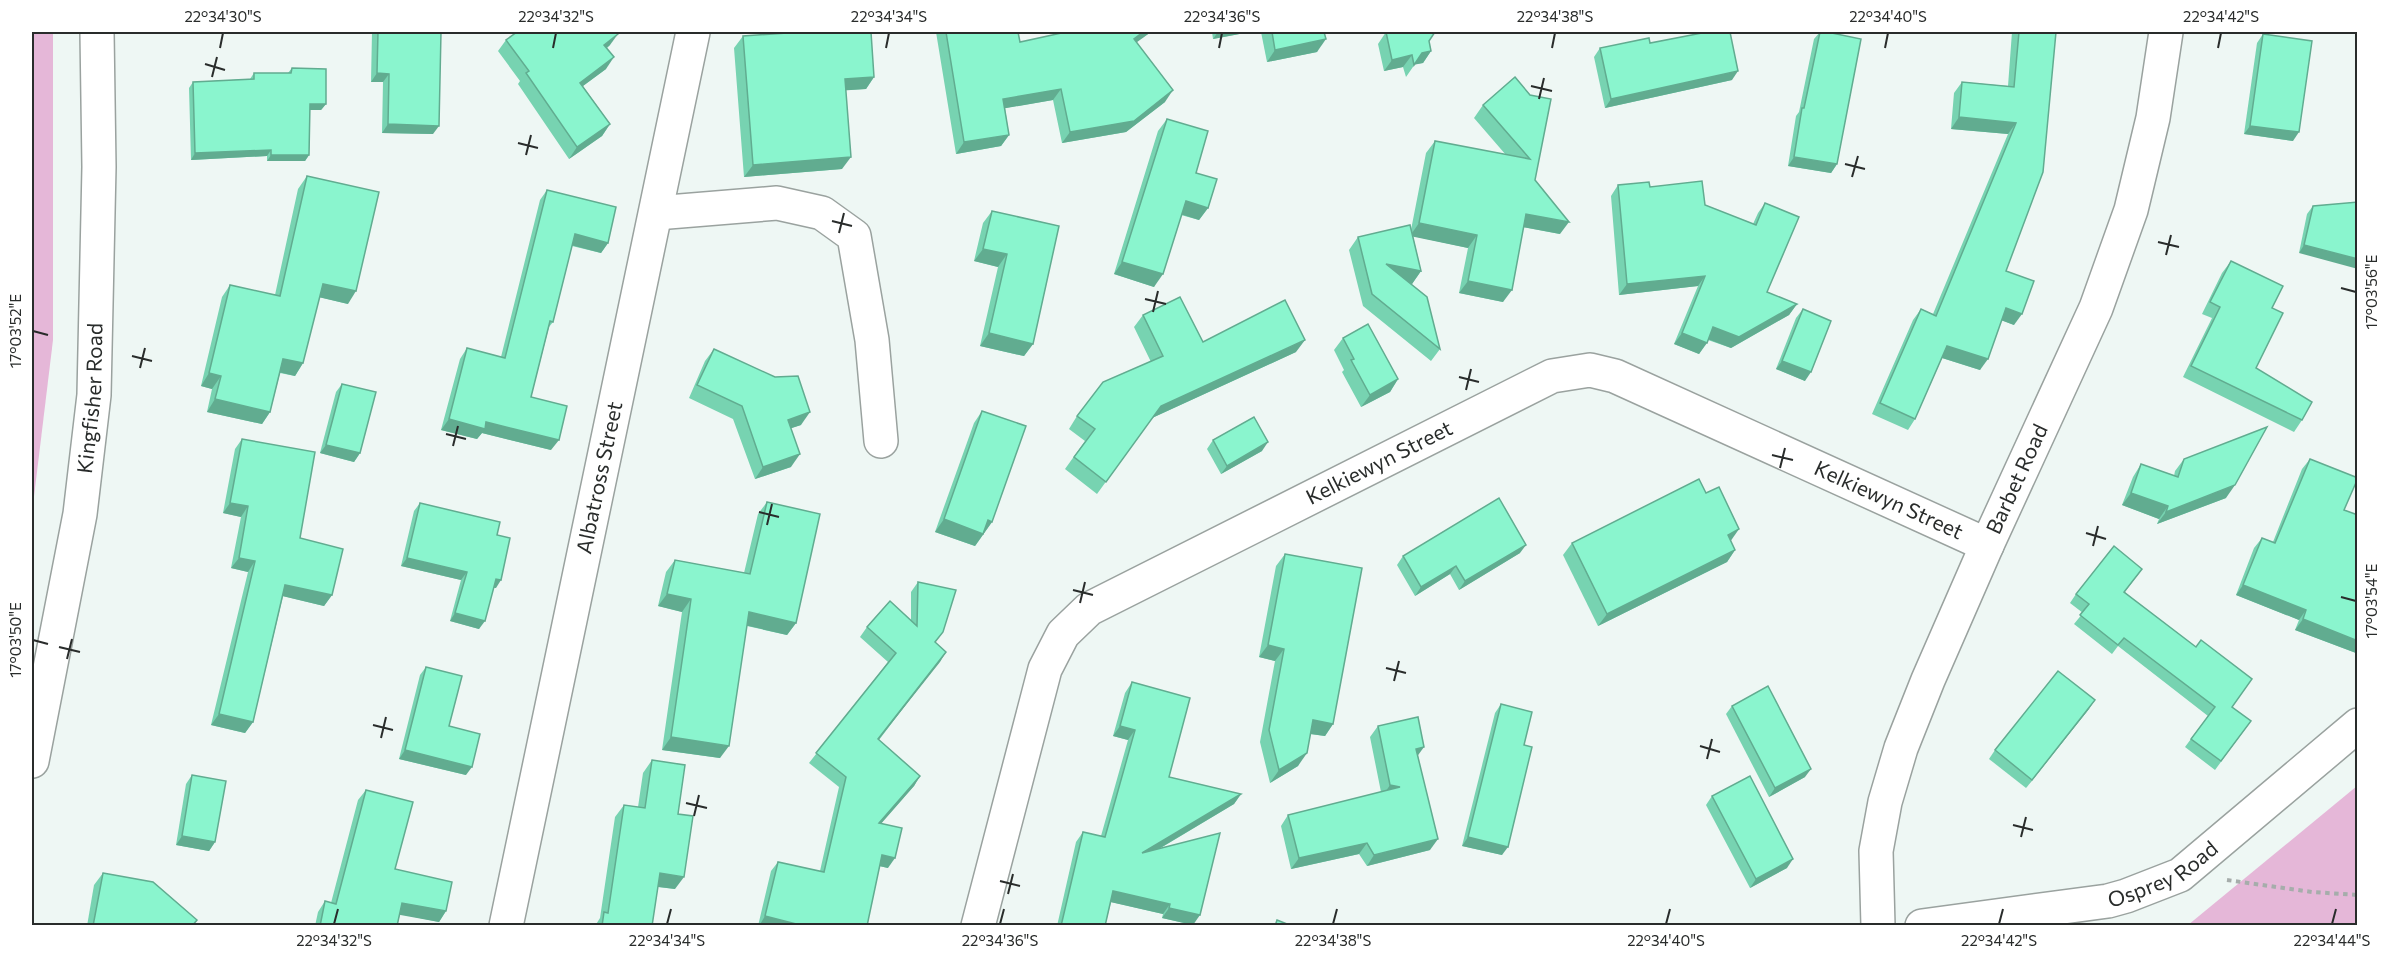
<svg xmlns="http://www.w3.org/2000/svg" width="2389" height="957" font-family="Commissioner,sans-serif">
<style>
.green{fill:#e5b7d8}
.lines{fill:none;stroke-linecap:round;stroke-linejoin:round}
.minor-casing{stroke:#9aa29f;stroke-width:36}
.path{stroke:#a6adab;stroke-width:4;stroke-dasharray:4.5 4.5;stroke-linecap:butt}
.minor{stroke:#fff;stroke-width:33}
.wall{fill:#77d3b1}
.shaded-wall{fill:#61ac90}
.building{fill:#8af5ce;stroke:#61ac90;stroke-width:1.5}
.ticks{fill:none;stroke:#292c2b;stroke-width:2}
.labels{text-anchor:middle;stroke-width:6;stroke-linejoin:round;paint-order:stroke}
.street-label{font-size:21px;fill:#292c2b;stroke:#fff}
.neatline{fill:none;stroke:#292c2b;stroke-width:2}
.ticks-label{font-size:15px;text-anchor:middle;fill:#292c2b}
</style>
<rect width="100%" height="100%" fill="#eef7f4"/>
<!-- green -->
<g class="green">
<path d="M 32,32 L 53,32 L 53,340 L 32,513 Z"/>
<path d="M 2357,786 L 2357,925 L 2188,925 Z"/>
</g>
<g class="lines">
<defs>
<g id="minor">
<path d="M 656,213 L 777,203 L 822,213 L 854,236 L 872,340 L 881,441"/>
<path id="s1" d="M 32,761 L 80,514 L 94,395 L 99,167 L 97,32"/>
<path id="s2" d="M 506,926 L 693,32"/>
<path id="s3" d="M 978,926 L 1045,669 L 1063,634 L 1089,609 L 1552,376 L 1590,370 L 1615,376 L 1987,545"/>
<path id="s4" d="M 1878,926 L 1876,851 L 1885,802 L 1901,748 L 1928,680 L 1987,545 L 2096,308 L 2131,210 L 2153,118 L 2166,32"/>
<path id="s5" d="M 1922,926 L 2108,901 L 2126,896 L 2180,875 L 2358,725"/>
</g>
</defs>
<!-- minor casing -->
<use href="#minor" class="minor-casing"/>
<!-- path -->
<path class="path" d="M 2227,880 L 2312,892 L 2358,895"/>
<!-- minor -->
<use href="#minor" class="minor"/>
</g>
<!-- wall -->
<g class="wall">
<path d="M 372,32 L 441,32 L 433,134 L 382,133 L 383,82 L 371,82 Z"/>
<path d="M 936,32 L 1018,32 L 1020,42 L 1151,32 L 1136,42 L 1165,102 L 1126,132 L 1062,143 L 1053,100 L 1005,108 L 1009,135 L 1001,146 L 956,154 Z"/>
<path d="M 1212,32 L 1250,32 L 1213,39 Z"/>
<path d="M 1261,32 L 1324,32 L 1317,52 L 1267,62 Z"/>
<path d="M 1386,32 L 1429,41 L 1431,51 L 1423,63 L 1415,64 L 1406,77 L 1403,67 L 1384,71 L 1378,44 Z"/>
<path d="M 1820,32 L 1827,32 L 1837,164 L 1831,173 L 1788,166 L 1796,116 L 1799,112 L 1814,39 Z"/>
<path d="M 2012,32 L 2056,32 L 2006,271 L 2014,325 L 2001,320 L 1980,370 L 1942,358 L 1915,419 L 1908,430 L 1872,414 L 1913,320 L 1921,309 L 1933,314 L 2008,134 L 1951,129 L 1954,93 L 1962,82 L 2008,86 Z"/>
<path d="M 2263,34 L 2293,141 L 2244,134 L 2257,43 Z"/>
<path d="M 743,36 L 874,77 L 866,89 L 846,90 L 842,169 L 744,177 L 734,48 Z"/>
<path d="M 506,40 L 610,45 L 607,48 L 606,69 L 583,86 L 610,124 L 602,136 L 569,159 L 518,84 L 520,81 L 498,51 Z"/>
<path d="M 1650,43 L 1732,80 L 1605,108 L 1594,57 L 1600,48 Z"/>
<path d="M 292,68 L 326,104 L 321,110 L 310,110 L 309,155 L 305,161 L 267,161 L 267,156 L 191,160 L 189,88 L 193,82 L 250,79 L 254,73 L 288,73 Z"/>
<path d="M 1515,77 L 1535,180 L 1560,234 L 1523,227 L 1503,302 L 1459,293 L 1468,248 L 1413,236 L 1421,271 L 1412,284 L 1410,283 L 1440,349 L 1431,361 L 1363,306 L 1349,250 L 1358,237 L 1411,230 L 1426,153 L 1435,141 L 1506,155 L 1474,118 L 1483,105 Z"/>
<path d="M 1167,119 L 1196,173 L 1208,208 L 1199,220 L 1181,215 L 1154,287 L 1114,274 L 1158,131 Z"/>
<path d="M 307,176 L 348,304 L 319,297 L 303,363 L 295,376 L 280,373 L 270,412 L 262,424 L 207,412 L 212,389 L 201,386 L 222,297 L 230,285 L 275,295 L 298,189 Z"/>
<path d="M 1618,185 L 1650,187 L 1705,205 L 1753,224 L 1758,213 L 1765,203 L 1767,292 L 1797,304 L 1789,315 L 1731,348 L 1708,340 L 1699,354 L 1674,344 L 1698,286 L 1619,295 L 1611,196 Z"/>
<path d="M 547,190 L 608,243 L 601,253 L 572,246 L 553,322 L 549,327 L 531,397 L 551,450 L 482,433 L 477,439 L 441,430 L 460,359 L 467,348 L 501,357 L 540,200 Z"/>
<path d="M 2358,202 L 2299,253 L 2307,214 L 2313,206 Z"/>
<path d="M 992,211 L 1059,226 L 1033,344 L 1024,356 L 980,346 L 998,267 L 974,261 L 983,223 Z"/>
<path d="M 2231,261 L 2272,308 L 2256,368 L 2302,420 L 2294,432 L 2183,377 L 2212,318 L 2202,314 L 2222,273 Z"/>
<path d="M 1803,309 L 1805,381 L 1776,369 L 1796,318 Z"/>
<path d="M 1143,315 L 1203,342 L 1296,352 L 1152,418 L 1097,494 L 1065,469 L 1085,441 L 1069,429 L 1077,416 L 1151,362 L 1134,327 Z"/>
<path d="M 1343,338 L 1398,379 L 1390,392 L 1361,407 L 1342,372 L 1344,370 L 1334,350 Z"/>
<path d="M 714,349 L 801,425 L 791,428 L 791,467 L 755,479 L 733,419 L 689,398 L 705,361 Z"/>
<path d="M 342,384 L 360,453 L 354,462 L 320,453 L 336,392 Z"/>
<path d="M 982,411 L 992,522 L 975,546 L 935,532 L 974,423 Z"/>
<path d="M 242,439 L 332,595 L 324,606 L 283,596 L 253,722 L 245,733 L 211,725 L 248,572 L 231,568 L 241,517 L 223,513 L 235,449 Z"/>
<path d="M 1213,440 L 1262,451 L 1221,474 L 1207,449 Z"/>
<path d="M 2184,459 L 2226,498 L 2157,524 L 2159,519 L 2122,505 L 2133,477 L 2141,464 L 2174,476 L 2175,471 Z"/>
<path d="M 2310,459 L 2344,510 L 2356,592 L 2358,593 L 2358,651 L 2356,653 L 2295,630 L 2299,620 L 2236,595 L 2254,548 L 2262,538 L 2273,542 L 2302,469 Z"/>
<path d="M 1706,493 L 1735,550 L 1727,562 L 1598,626 L 1563,555 L 1572,543 Z"/>
<path d="M 767,502 L 796,623 L 787,635 L 747,626 L 720,758 L 662,750 L 682,612 L 658,606 L 666,572 L 675,560 L 744,573 L 758,514 Z"/>
<path d="M 420,503 L 497,535 L 496,588 L 494,588 L 479,629 L 450,621 L 461,580 L 401,566 L 414,511 Z"/>
<path d="M 1520,553 L 1459,590 L 1450,574 L 1415,596 L 1397,565 L 1403,556 Z"/>
<path d="M 1285,554 L 1333,724 L 1325,736 L 1310,734 L 1298,766 L 1270,783 L 1260,742 L 1275,661 L 1259,657 L 1276,566 Z"/>
<path d="M 2142,569 L 2125,592 L 2232,707 L 2251,721 L 2215,770 L 2185,747 L 2208,716 L 2118,646 L 2112,654 L 2074,624 L 2083,613 L 2070,603 L 2076,594 Z"/>
<path d="M 918,582 L 936,643 L 946,652 L 879,740 L 920,776 L 914,786 L 881,823 L 888,868 L 879,866 L 867,926 L 758,926 L 771,871 L 778,862 L 820,871 L 839,787 L 809,763 L 888,662 L 860,637 L 867,627 L 911,620 L 911,592 Z"/>
<path d="M 426,667 L 449,726 L 466,775 L 399,759 L 420,675 Z"/>
<path d="M 1132,682 L 1169,777 L 1241,794 L 1234,804 L 1159,849 L 1193,925 L 1162,918 L 1163,914 L 1111,902 L 1105,926 L 1057,926 L 1076,842 L 1083,832 L 1101,836 L 1128,740 L 1113,736 L 1125,693 Z"/>
<path d="M 1501,704 L 1524,745 L 1502,855 L 1462,846 L 1495,713 Z"/>
<path d="M 1732,706 L 1805,777 L 1769,797 L 1726,714 Z"/>
<path d="M 2089,709 L 2026,788 L 1989,759 L 1995,750 Z"/>
<path d="M 1378,726 L 1418,756 L 1430,850 L 1367,866 L 1359,854 L 1291,869 L 1281,826 L 1288,815 L 1381,792 L 1370,737 Z"/>
<path d="M 652,760 L 678,814 L 675,889 L 658,887 L 652,926 L 595,926 L 600,918 L 615,817 L 624,805 L 638,807 L 643,773 Z"/>
<path d="M 192,775 L 215,842 L 209,851 L 176,845 L 186,784 Z"/>
<path d="M 366,790 L 395,869 L 446,911 L 439,922 L 400,914 L 397,926 L 315,926 L 318,912 L 325,901 L 331,903 L 358,800 Z"/>
<path d="M 1712,796 L 1787,868 L 1750,888 L 1706,805 Z"/>
<path d="M 103,873 L 192,926 L 87,926 L 94,885 Z"/>
</g>
<!-- shaded-wall -->
<g class="shaded-wall">
<path d="M 1143,32 L 1151,32 L 1126,50 L 1134,39 Z"/>
<path d="M 1218,32 L 1250,32 L 1213,39 Z"/>
<path d="M 618,34 L 610,45 L 596,56 L 604,45 Z"/>
<path d="M 1326,39 L 1317,52 L 1267,62 L 1275,50 Z"/>
<path d="M 1431,51 L 1423,63 L 1413,65 L 1422,53 Z"/>
<path d="M 1412,55 L 1403,67 L 1384,71 L 1392,60 Z"/>
<path d="M 614,57 L 606,69 L 572,94 L 580,83 Z"/>
<path d="M 1738,71 L 1732,80 L 1605,108 L 1611,99 Z"/>
<path d="M 377,73 L 389,74 L 383,82 L 371,82 Z"/>
<path d="M 874,77 L 866,89 L 836,91 L 845,79 Z"/>
<path d="M 1061,89 L 1053,100 L 995,110 L 1003,99 Z"/>
<path d="M 1173,90 L 1165,102 L 1126,132 L 1062,143 L 1070,132 Z"/>
<path d="M 310,104 L 326,104 L 321,110 L 306,110 Z"/>
<path d="M 1959,117 L 2016,123 L 2008,134 L 1951,129 Z"/>
<path d="M 388,124 L 439,126 L 433,134 L 382,133 Z"/>
<path d="M 610,124 L 602,136 L 569,159 L 577,147 Z"/>
<path d="M 2250,126 L 2299,132 L 2293,141 L 2244,134 Z"/>
<path d="M 1009,135 L 1001,146 L 956,154 L 964,142 Z"/>
<path d="M 271,150 L 267,156 L 191,160 L 195,153 Z"/>
<path d="M 271,155 L 309,155 L 305,161 L 267,161 Z"/>
<path d="M 851,157 L 842,169 L 744,177 L 753,165 Z"/>
<path d="M 1794,157 L 1837,164 L 1831,173 L 1788,166 Z"/>
<path d="M 1186,201 L 1208,208 L 1199,220 L 1177,213 Z"/>
<path d="M 1526,214 L 1569,222 L 1560,234 L 1517,226 Z"/>
<path d="M 1419,223 L 1477,235 L 1468,248 L 1410,236 Z"/>
<path d="M 575,234 L 608,243 L 601,253 L 567,244 Z"/>
<path d="M 2304,245 L 2358,259 L 2358,269 L 2299,253 Z"/>
<path d="M 983,249 L 1007,254 L 998,267 L 974,261 Z"/>
<path d="M 1122,262 L 1163,274 L 1154,287 L 1114,274 Z"/>
<path d="M 1386,264 L 1421,271 L 1412,284 L 1377,276 Z"/>
<path d="M 1705,276 L 1698,286 L 1619,295 L 1627,284 Z"/>
<path d="M 1468,281 L 1512,290 L 1503,302 L 1459,293 Z"/>
<path d="M 323,284 L 356,291 L 348,304 L 314,296 Z"/>
<path d="M 1797,304 L 1789,315 L 1731,348 L 1705,338 L 1713,327 Z"/>
<path d="M 2006,308 L 2022,314 L 2014,325 L 1998,319 Z"/>
<path d="M 989,333 L 1033,344 L 1024,356 L 980,346 Z"/>
<path d="M 1682,333 L 1707,343 L 1699,354 L 1674,344 Z"/>
<path d="M 1305,340 L 1296,352 L 1152,418 L 1097,494 L 1161,406 Z"/>
<path d="M 1947,346 L 1988,359 L 1980,370 L 1939,357 Z"/>
<path d="M 283,359 L 303,363 L 295,376 L 274,371 Z"/>
<path d="M 1782,361 L 1811,372 L 1805,381 L 1776,369 Z"/>
<path d="M 209,373 L 221,376 L 212,389 L 201,386 Z"/>
<path d="M 1398,379 L 1390,392 L 1361,407 L 1370,395 Z"/>
<path d="M 215,399 L 270,412 L 262,424 L 207,412 Z"/>
<path d="M 810,412 L 801,425 L 780,432 L 788,420 Z"/>
<path d="M 449,419 L 486,422 L 559,440 L 551,450 L 482,433 L 477,439 L 441,430 Z"/>
<path d="M 1268,442 L 1262,451 L 1221,474 L 1227,466 Z"/>
<path d="M 326,445 L 360,453 L 354,462 L 320,453 Z"/>
<path d="M 800,454 L 791,467 L 755,479 L 763,467 Z"/>
<path d="M 2235,485 L 2226,498 L 2157,524 L 2166,512 Z"/>
<path d="M 2131,493 L 2168,506 L 2159,519 L 2122,505 Z"/>
<path d="M 230,503 L 248,506 L 241,517 L 223,513 Z"/>
<path d="M 944,519 L 988,520 L 992,522 L 975,546 L 935,532 Z"/>
<path d="M 1739,529 L 1730,542 L 1728,535 Z"/>
<path d="M 1526,545 L 1520,553 L 1459,590 L 1465,581 Z"/>
<path d="M 1735,550 L 1727,562 L 1598,626 L 1607,614 Z"/>
<path d="M 239,558 L 255,561 L 248,572 L 231,568 Z"/>
<path d="M 407,558 L 467,572 L 461,580 L 401,566 Z"/>
<path d="M 1456,566 L 1450,574 L 1415,596 L 1421,587 Z"/>
<path d="M 496,579 L 501,580 L 496,588 L 491,587 Z"/>
<path d="M 285,585 L 332,595 L 324,606 L 278,595 Z"/>
<path d="M 2243,585 L 2306,610 L 2299,620 L 2236,595 Z"/>
<path d="M 667,594 L 691,599 L 682,612 L 658,606 Z"/>
<path d="M 749,612 L 796,623 L 787,635 L 740,624 Z"/>
<path d="M 455,613 L 485,621 L 479,629 L 450,621 Z"/>
<path d="M 2303,619 L 2358,641 L 2358,651 L 2356,653 L 2295,630 Z"/>
<path d="M 1268,645 L 1284,649 L 1275,661 L 1259,657 Z"/>
<path d="M 946,652 L 940,662 L 871,749 L 878,739 Z"/>
<path d="M 2095,700 L 2089,709 L 2026,788 L 2032,780 Z"/>
<path d="M 219,714 L 253,722 L 245,733 L 211,725 Z"/>
<path d="M 1313,720 L 1333,724 L 1325,736 L 1304,733 Z"/>
<path d="M 1120,726 L 1135,730 L 1128,740 L 1113,736 Z"/>
<path d="M 671,737 L 729,746 L 720,758 L 662,750 Z"/>
<path d="M 1424,747 L 1416,758 L 1416,749 Z"/>
<path d="M 405,750 L 472,767 L 466,775 L 399,759 Z"/>
<path d="M 1307,753 L 1298,766 L 1270,783 L 1279,770 Z"/>
<path d="M 1811,769 L 1805,777 L 1769,797 L 1775,788 Z"/>
<path d="M 920,776 L 914,786 L 873,833 L 879,823 Z"/>
<path d="M 1390,785 L 1400,787 L 1382,797 Z"/>
<path d="M 1241,794 L 1234,804 L 1135,863 L 1142,853 Z"/>
<path d="M 182,836 L 215,842 L 209,851 L 176,845 Z"/>
<path d="M 1468,837 L 1508,847 L 1502,855 L 1462,846 Z"/>
<path d="M 1438,839 L 1430,850 L 1367,866 L 1374,855 Z"/>
<path d="M 1367,843 L 1359,854 L 1291,869 L 1299,858 Z"/>
<path d="M 882,855 L 895,858 L 888,868 L 875,865 Z"/>
<path d="M 1793,859 L 1787,868 L 1750,888 L 1756,879 Z"/>
<path d="M 660,873 L 684,877 L 675,889 L 651,886 Z"/>
<path d="M 1113,891 L 1170,904 L 1163,914 L 1106,901 Z"/>
<path d="M 402,903 L 446,911 L 439,922 L 395,914 Z"/>
<path d="M 1169,908 L 1200,915 L 1193,925 L 1162,918 Z"/>
<path d="M 765,916 L 804,926 L 759,926 Z"/>
</g>
<!-- building -->
<g class="building">
<path d="M 378,32 L 441,32 L 439,126 L 388,124 L 389,74 L 377,73 Z"/>
<path d="M 517,32 L 616,32 L 618,34 L 604,45 L 614,57 L 580,83 L 610,124 L 577,147 L 526,73 L 529,71 L 506,40 Z"/>
<path d="M 802,32 L 871,32 L 874,77 L 845,79 L 851,157 L 753,165 L 743,36 Z"/>
<path d="M 946,32 L 1018,32 L 1020,42 L 1066,32 L 1143,32 L 1134,39 L 1173,90 L 1134,121 L 1070,132 L 1061,89 L 1003,99 L 1009,135 L 964,142 Z"/>
<path d="M 1272,32 L 1324,32 L 1326,39 L 1275,50 Z"/>
<path d="M 1386,32 L 1435,32 L 1429,41 L 1431,51 L 1422,53 L 1414,65 L 1412,55 L 1392,60 Z"/>
<path d="M 1707,32 L 1730,32 L 1738,71 L 1611,99 L 1600,48 L 1649,38 L 1650,43 Z"/>
<path d="M 1820,32 L 1827,32 L 1861,39 L 1837,164 L 1794,157 L 1802,108 L 1804,108 Z"/>
<path d="M 2019,32 L 2056,32 L 2043,172 L 2006,271 L 2034,281 L 2022,314 L 2006,308 L 1988,359 L 1947,346 L 1915,419 L 1880,403 L 1921,309 L 1936,316 L 2016,123 L 1959,117 L 1962,82 L 2014,87 Z"/>
<path d="M 2263,34 L 2312,41 L 2299,132 L 2250,126 Z"/>
<path d="M 292,68 L 326,69 L 326,104 L 310,104 L 309,155 L 271,155 L 271,150 L 195,153 L 193,82 L 254,79 L 254,73 L 291,73 Z"/>
<path d="M 1515,77 L 1530,95 L 1551,99 L 1535,180 L 1569,222 L 1526,214 L 1512,290 L 1468,281 L 1477,235 L 1419,223 L 1435,141 L 1530,159 L 1483,105 Z"/>
<path d="M 1167,119 L 1208,131 L 1196,173 L 1217,179 L 1208,208 L 1186,201 L 1163,274 L 1122,262 Z"/>
<path d="M 307,176 L 379,192 L 356,291 L 323,284 L 303,363 L 283,359 L 270,412 L 215,399 L 221,376 L 209,373 L 230,285 L 280,296 Z"/>
<path d="M 1702,181 L 1705,205 L 1756,225 L 1765,203 L 1799,217 L 1767,292 L 1797,304 L 1739,337 L 1713,327 L 1707,343 L 1682,333 L 1705,276 L 1627,284 L 1618,185 L 1649,182 L 1650,187 Z"/>
<path d="M 547,190 L 616,207 L 608,243 L 575,234 L 553,322 L 550,321 L 531,397 L 567,406 L 559,440 L 486,422 L 485,429 L 449,419 L 467,348 L 505,358 Z"/>
<path d="M 2358,202 L 2358,259 L 2304,245 L 2313,206 Z"/>
<path d="M 992,211 L 1059,226 L 1033,344 L 989,333 L 1007,254 L 983,249 Z"/>
<path d="M 1410,225 L 1421,271 L 1386,264 L 1427,297 L 1440,349 L 1372,294 L 1358,237 Z"/>
<path d="M 2231,261 L 2283,286 L 2272,308 L 2283,313 L 2256,368 L 2312,402 L 2302,420 L 2191,366 L 2220,307 L 2210,302 Z"/>
<path d="M 1180,297 L 1203,342 L 1285,300 L 1305,340 L 1161,406 L 1106,482 L 1074,457 L 1095,429 L 1077,416 L 1103,382 L 1163,356 L 1143,315 Z"/>
<path d="M 1803,309 L 1831,321 L 1811,372 L 1782,361 Z"/>
<path d="M 1368,324 L 1398,379 L 1370,395 L 1351,360 L 1354,359 L 1343,338 Z"/>
<path d="M 714,349 L 775,377 L 798,376 L 810,412 L 788,420 L 800,454 L 763,467 L 742,406 L 697,385 Z"/>
<path d="M 342,384 L 376,392 L 360,453 L 326,445 Z"/>
<path d="M 982,411 L 1026,426 L 992,522 L 988,520 L 983,534 L 944,519 Z"/>
<path d="M 1254,417 L 1268,442 L 1227,466 L 1213,440 Z"/>
<path d="M 2267,427 L 2235,485 L 2166,512 L 2168,506 L 2131,493 L 2141,464 L 2178,477 L 2184,459 Z"/>
<path d="M 242,439 L 315,452 L 300,538 L 343,549 L 332,595 L 285,585 L 253,722 L 219,714 L 255,561 L 239,558 L 248,506 L 230,503 Z"/>
<path d="M 2310,459 L 2358,478 L 2344,510 L 2358,515 L 2358,587 L 2356,592 L 2358,593 L 2358,641 L 2303,619 L 2306,610 L 2243,585 L 2262,538 L 2275,543 Z"/>
<path d="M 1699,479 L 1706,493 L 1719,487 L 1739,529 L 1728,535 L 1735,550 L 1607,614 L 1572,543 Z"/>
<path d="M 1499,498 L 1526,545 L 1465,581 L 1456,566 L 1421,587 L 1403,556 Z"/>
<path d="M 767,502 L 820,514 L 796,623 L 749,612 L 729,746 L 671,737 L 691,599 L 667,594 L 675,560 L 750,574 Z"/>
<path d="M 420,503 L 500,522 L 497,535 L 510,538 L 501,580 L 496,579 L 485,621 L 455,613 L 467,572 L 407,558 Z"/>
<path d="M 2114,546 L 2142,569 L 2124,592 L 2196,647 L 2201,640 L 2252,679 L 2232,707 L 2251,721 L 2221,761 L 2191,739 L 2215,707 L 2124,638 L 2118,645 L 2080,615 L 2089,604 L 2076,594 Z"/>
<path d="M 1285,554 L 1362,568 L 1333,724 L 1313,720 L 1307,753 L 1279,770 L 1269,730 L 1284,649 L 1268,645 Z"/>
<path d="M 918,582 L 956,590 L 943,632 L 935,642 L 946,652 L 878,739 L 920,776 L 879,823 L 902,828 L 895,858 L 882,855 L 867,926 L 804,926 L 765,916 L 778,862 L 824,872 L 846,777 L 816,753 L 896,653 L 867,627 L 890,601 L 917,626 Z"/>
<path d="M 426,667 L 462,676 L 449,726 L 480,734 L 472,767 L 405,750 Z"/>
<path d="M 2058,671 L 2095,700 L 2032,780 L 1995,750 Z"/>
<path d="M 1132,682 L 1190,698 L 1169,777 L 1241,794 L 1142,853 L 1220,833 L 1200,915 L 1169,908 L 1170,904 L 1113,891 L 1105,926 L 1061,926 L 1083,832 L 1105,837 L 1135,730 L 1120,726 Z"/>
<path d="M 1768,686 L 1811,769 L 1775,788 L 1732,706 Z"/>
<path d="M 1501,704 L 1532,712 L 1524,745 L 1532,747 L 1508,847 L 1468,837 Z"/>
<path d="M 1418,717 L 1424,747 L 1416,749 L 1438,839 L 1374,855 L 1367,843 L 1299,858 L 1288,815 L 1400,787 L 1390,785 L 1378,726 Z"/>
<path d="M 652,760 L 685,765 L 678,814 L 693,816 L 684,877 L 660,873 L 652,926 L 602,926 L 604,912 L 608,913 L 624,805 L 645,808 Z"/>
<path d="M 192,775 L 226,781 L 215,842 L 182,836 Z"/>
<path d="M 1750,776 L 1793,859 L 1756,879 L 1712,796 Z"/>
<path d="M 366,790 L 413,802 L 395,869 L 452,882 L 446,911 L 402,903 L 397,926 L 320,926 L 325,901 L 336,904 Z"/>
<path d="M 103,873 L 153,882 L 197,920 L 192,926 L 93,926 Z"/>
<path d="M 1277,920 L 1292,926 L 1275,926 Z"/>
</g>
<!-- ticks -->
<path class="ticks" d="M 220,48 L 223,33M 553,48 L 556,33M 886,48 L 889,33M 1219,48 L 1222,33M 1552,48 L 1555,33M 1885,48 L 1888,33M 2218,48 L 2221,33M 205,64 L 225,70M 212,77 L 217,57M 1531,86 L 1552,91M 1539,99 L 1544,78M 518,143 L 538,148M 526,155 L 531,135M 1845,164 L 1865,169M 1852,177 L 1858,156M 832,221 L 852,226M 839,233 L 844,213M 2158,242 L 2179,247M 2166,255 L 2171,235M 2341,288 L 2356,292M 1145,299 L 1166,304M 1153,312 L 1158,291M 33,331 L 48,335M 132,356 L 152,361M 140,368 L 145,348M 1459,377 L 1479,382M 1466,390 L 1471,369M 446,434 L 466,439M 453,446 L 458,426M 1772,455 L 1793,460M 1780,468 L 1785,448M 759,512 L 779,517M 767,525 L 772,504M 2086,533 L 2106,539M 2093,546 L 2098,526M 1073,590 L 1093,595M 2341,597 L 2356,601M 1080,603 L 1085,582M 33,640 L 48,644M 59,647 L 80,652M 67,659 L 72,639M 1386,668 L 1406,673M 1394,681 L 1399,661M 373,725 L 393,730M 381,738 L 386,717M 1700,746 L 1720,752M 1707,759 L 1712,739M 686,803 L 707,808M 694,816 L 699,795M 2013,825 L 2033,830M 2021,837 L 2026,817M 1000,881 L 1020,886M 1008,894 L 1013,874M 334,924 L 338,909M 667,924 L 671,909M 1000,924 L 1004,909M 1333,924 L 1337,909M 1666,924 L 1670,909M 1999,924 L 2003,909M 2332,924 L 2336,909"/>
<g class="labels">
<!-- street labels -->
<g class="street-label">
<text dy="7" stroke="none"><textPath href="#s1" startOffset="368">Kingfisher Road</textPath></text>
<text dy="7" stroke="none"><textPath href="#s3" startOffset="666">Kelkiewyn Street</textPath></text>
<text dy="7" stroke="none"><textPath href="#s2" startOffset="458">Albatross Street</textPath></text>
<text dy="7" stroke="none"><textPath href="#s4" startOffset="474">Barbet Road</textPath></text>
<text dy="7" stroke="none"><textPath href="#s3" startOffset="1224">Kelkiewyn Street</textPath></text>
<text dy="7" stroke="none"><textPath href="#s5" startOffset="249">Osprey Road</textPath></text>
</g>
</g>
<!-- border -->
<rect width="2389" height="957" fill="none" stroke="#ffffff" stroke-width="66"/>
<rect x="33" y="33" width="2323" height="891" class="neatline"/>
<g class="ticks-label">
<text x="223" y="22">22°34'30"S</text>
<text x="556" y="22">22°34'32"S</text>
<text x="889" y="22">22°34'34"S</text>
<text x="1222" y="22">22°34'36"S</text>
<text x="1555" y="22">22°34'38"S</text>
<text x="1888" y="22">22°34'40"S</text>
<text x="2221" y="22">22°34'42"S</text>
<text transform="translate(2372 292) rotate(-90)" y="5">17°03'56"E</text>
<text transform="translate(16 331) rotate(-90)" y="5">17°03'52"E</text>
<text transform="translate(2372 601) rotate(-90)" y="5">17°03'54"E</text>
<text transform="translate(16 640) rotate(-90)" y="5">17°03'50"E</text>
<text x="334" y="946">22°34'32"S</text>
<text x="667" y="946">22°34'34"S</text>
<text x="1000" y="946">22°34'36"S</text>
<text x="1333" y="946">22°34'38"S</text>
<text x="1666" y="946">22°34'40"S</text>
<text x="1999" y="946">22°34'42"S</text>
<text x="2332" y="946">22°34'44"S</text>
</g>
</svg>
